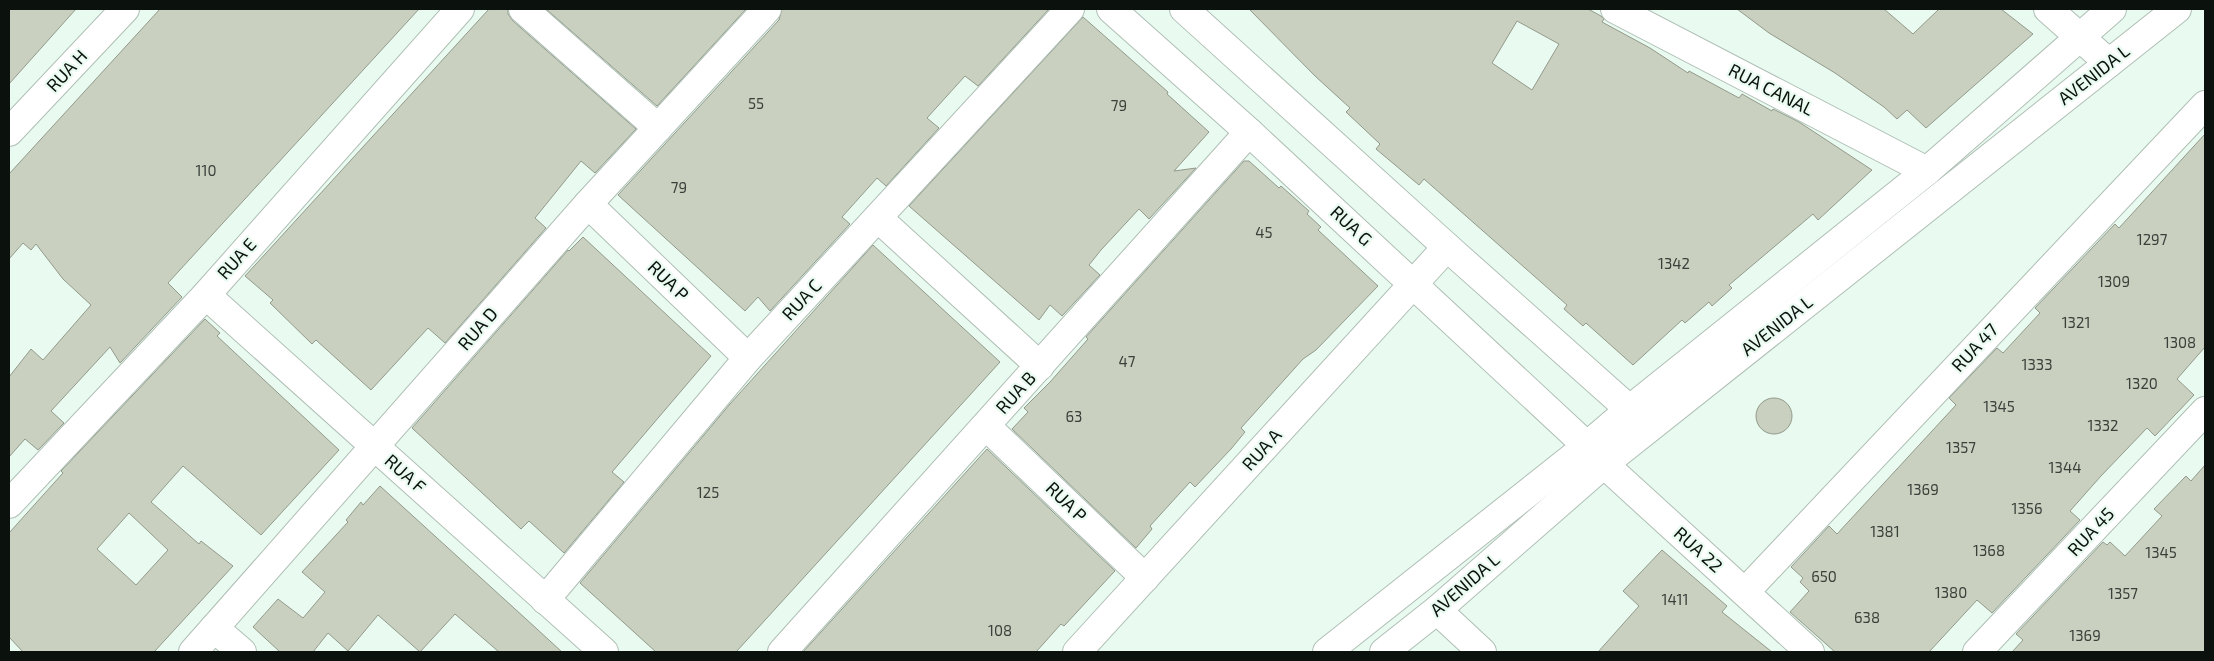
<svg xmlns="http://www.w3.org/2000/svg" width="2214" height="661" font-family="'Exo 2',sans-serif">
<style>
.building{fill:#c9d0c0;stroke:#939a8b;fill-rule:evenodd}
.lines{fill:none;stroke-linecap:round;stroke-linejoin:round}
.street-casing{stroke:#afbfb5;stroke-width:30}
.secondary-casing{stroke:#afbfb5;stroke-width:30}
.street{stroke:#fff;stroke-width:28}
.secondary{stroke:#fff;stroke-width:28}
.labels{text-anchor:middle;stroke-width:4.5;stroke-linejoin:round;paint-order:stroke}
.number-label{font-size:15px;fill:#3a413a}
.street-label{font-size:18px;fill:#0b110d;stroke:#e9faf0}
</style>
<rect width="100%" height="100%" fill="#e9faf0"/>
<!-- building -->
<g class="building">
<path d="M 9,9 L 76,9 L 9,84 Z"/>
<path d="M 160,9 L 419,9 L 168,283 L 182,297 L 120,363 L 110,347 L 51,411 L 64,423 L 38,450 L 25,439 L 9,457 L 9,377 L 31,349 L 43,360 L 91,305 L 63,279 L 36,244 L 31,250 L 23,243 L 9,259 L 9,174 Z"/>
<path d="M 489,9 L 508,9 L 508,14 L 513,21 L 636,129 L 595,173 L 581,161 L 535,218 L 546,228 L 445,343 L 428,328 L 371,390 L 316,340 L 312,344 L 270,303 L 273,300 L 245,276 Z"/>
<path d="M 546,9 L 746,9 L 657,106 Z"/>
<path d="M 782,9 L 1049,9 L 978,86 L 965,76 L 927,118 L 939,128 L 886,186 L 877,178 L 842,217 L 850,224 L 770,311 L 758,297 L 745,311 L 618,195 L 779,20 Z"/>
<path d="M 1249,9 L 1588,9 L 1601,16 L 1604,19 L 1602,22 L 1650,48 L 1688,73 L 1689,71 L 1739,98 L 1742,94 L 1772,111 L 1773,109 L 1799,122 L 1872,170 L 1818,220 L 1813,214 L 1729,285 L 1732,288 L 1712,306 L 1709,302 L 1685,323 L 1682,320 L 1633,365 L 1586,323 L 1583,326 L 1564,309 L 1567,305 L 1424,179 L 1419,185 L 1376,149 L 1380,144 L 1346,112 L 1350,108 L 1315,76 ZM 1517,21 L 1559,44 L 1532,90 L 1492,63 Z"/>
<path d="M 1737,9 L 1884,9 L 1913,34 L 1939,9 L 2001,9 L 2033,34 L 1926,128 L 1907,110 L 1897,119 L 1884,107 L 1835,73 L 1769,33 Z"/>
<path d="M 1083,17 L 1168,92 L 1167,94 L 1209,132 L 1174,171 L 1196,168 L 1149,219 L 1139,209 L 1101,250 L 1089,265 L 1100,275 L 1062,316 L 1050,305 L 1039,320 L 909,206 Z"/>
<path d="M 2205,134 L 2205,347 L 2177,379 L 2194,395 L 2155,436 L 2147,428 L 2101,476 L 2070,511 L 2080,520 L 1992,613 L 1977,600 L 1929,652 L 1835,652 L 1790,612 L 1809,591 L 1800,582 L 1803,578 L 1791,567 L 1829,526 L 1837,534 L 1956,405 L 1949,398 L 1997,348 L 2003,353 L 2040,313 L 2035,308 L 2115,224 L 2119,228 Z"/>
<path d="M 1244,161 L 1249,161 L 1279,188 L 1281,186 L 1309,211 L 1307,214 L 1321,227 L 1318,230 L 1378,286 L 1316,350 L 1303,359 L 1241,428 L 1245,432 L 1231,449 L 1195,487 L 1190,482 L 1150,526 L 1152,529 L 1136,548 L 1012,429 L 1028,412 L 1024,408 L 1050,382 L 1088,339 L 1086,337 Z"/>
<path d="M 583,237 L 711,356 L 612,472 L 624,482 L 564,553 L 529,521 L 521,529 L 412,428 L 568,250 L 569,251 Z"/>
<path d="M 873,245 L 1000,362 L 736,652 L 656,652 L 580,583 L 730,404 Z"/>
<path d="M 205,319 L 220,333 L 217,336 L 339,450 L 261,535 L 183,466 L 151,502 L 199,544 L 201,541 L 233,566 L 154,652 L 23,652 L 9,637 L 9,533 L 63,473 L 61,471 ZM 129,513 L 168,550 L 136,585 L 97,549 Z"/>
<circle cx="1774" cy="416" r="18"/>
<path d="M 987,449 L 1115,571 L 1113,573 L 1064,626 L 1061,624 L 1036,652 L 803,652 Z"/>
<path d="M 2205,465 L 2205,652 L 2012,652 L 2023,640 L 2016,634 L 2103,542 L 2107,545 L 2110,542 L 2125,556 L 2162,516 L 2154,509 L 2186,476 L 2191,481 Z"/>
<path d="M 380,486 L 537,629 L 562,652 L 499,652 L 455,614 L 420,652 L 378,615 L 348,651 L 328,633 L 313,652 L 280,652 L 253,627 L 278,599 L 303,618 L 325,592 L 302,572 L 348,522 L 346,520 L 361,502 L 363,505 Z"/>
<path d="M 1662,550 L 1727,606 L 1722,612 L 1772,652 L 1598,652 L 1639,606 L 1623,591 Z"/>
</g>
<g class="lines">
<defs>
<g id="street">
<path d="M 523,9 L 658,128"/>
<path d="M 1111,9 L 1249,132 L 1587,446 L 1604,464 L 1810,652"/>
<path d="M 1184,9 L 1447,247 L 1647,425"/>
<path d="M 1615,9 L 1927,171"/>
<path d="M 2048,9 L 2109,63"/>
<path d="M 9,132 L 125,9"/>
<path d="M 588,204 L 748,358"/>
<path d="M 878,218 L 1040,366"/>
<path d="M 206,295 L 604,652"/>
<path d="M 986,426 L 1145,578"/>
<path d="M 9,504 L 206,295 L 460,9"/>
<path d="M 1745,592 L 2205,105"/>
<path d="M 545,600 L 748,358 L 1070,9"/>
<path d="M 1437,610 L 1482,652"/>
<path d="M 214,628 L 242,652"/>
<path d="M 193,652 L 588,204 L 767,9"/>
<path d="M 782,652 L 1249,132"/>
<path d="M 1077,652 L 1447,247"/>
<path d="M 1977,652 L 2205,411"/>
</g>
<g id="secondary">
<path d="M 1327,652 L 1587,446 L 1629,410 L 1927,171 L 2112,9"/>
<path d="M 1384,652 L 1437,610 L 1604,464 L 2177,9"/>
</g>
</defs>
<!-- street casing -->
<use href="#street" class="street-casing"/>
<!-- secondary casing -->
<use href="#secondary" class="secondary-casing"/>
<!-- street -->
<use href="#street" class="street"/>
<!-- secondary -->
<use href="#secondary" class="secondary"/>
</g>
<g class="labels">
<!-- number labels -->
<g class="number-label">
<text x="756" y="109">55</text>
<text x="1119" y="111">79</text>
<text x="206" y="176">110</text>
<text x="679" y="193">79</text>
<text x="1264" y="238">45</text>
<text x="2152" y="245">1297</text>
<text x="1674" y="269">1342</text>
<text x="2114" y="287">1309</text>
<text x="2076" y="328">1321</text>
<text x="2180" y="348">1308</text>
<text x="1127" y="367">47</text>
<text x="2037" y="370">1333</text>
<text x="2142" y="389">1320</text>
<text x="1999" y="412">1345</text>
<text x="1074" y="422">63</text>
<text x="2103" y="431">1332</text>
<text x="1961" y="453">1357</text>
<text x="2065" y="473">1344</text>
<text x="1923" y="495">1369</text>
<text x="708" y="498">125</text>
<text x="2027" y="514">1356</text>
<text x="1885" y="537">1381</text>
<text x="1989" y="556">1368</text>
<text x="2161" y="558">1345</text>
<text x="1824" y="582">650</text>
<text x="1951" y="598">1380</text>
<text x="2123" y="599">1357</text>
<text x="1675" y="605">1411</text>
<text x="1867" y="623">638</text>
<text x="1000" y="636">108</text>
<text x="2085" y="641">1369</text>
</g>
<!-- street labels -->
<g class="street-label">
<text transform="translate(67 71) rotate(-47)" y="6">RUA H</text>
<text transform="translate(2094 75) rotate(-38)" y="6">AVENIDA L</text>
<text transform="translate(1771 90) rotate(27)" y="6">RUA CANAL</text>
<text transform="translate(1351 226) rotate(43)" y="6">RUA G</text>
<text transform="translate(237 259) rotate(-48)" y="6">RUA E</text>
<text transform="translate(668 281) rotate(44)" y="6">RUA P</text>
<text transform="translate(802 300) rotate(-47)" y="6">RUA C</text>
<text transform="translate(1777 326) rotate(-38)" y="6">AVENIDA L</text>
<text transform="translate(478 329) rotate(-49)" y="6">RUA D</text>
<text transform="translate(1975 348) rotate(-47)" y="6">RUA 47</text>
<text transform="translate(1016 393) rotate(-48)" y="6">RUA B</text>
<text transform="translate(1262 450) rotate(-48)" y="6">RUA A</text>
<text transform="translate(405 474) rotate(42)" y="6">RUA F</text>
<text transform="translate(1066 502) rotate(44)" y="6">RUA P</text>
<text transform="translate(2091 532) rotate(-47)" y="6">RUA 45</text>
<text transform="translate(1698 550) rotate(42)" y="6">RUA 22</text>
<text transform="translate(1465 585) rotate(-41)" y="6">AVENIDA L</text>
</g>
</g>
<!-- border -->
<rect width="2214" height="661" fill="none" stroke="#0b110d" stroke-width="20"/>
</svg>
